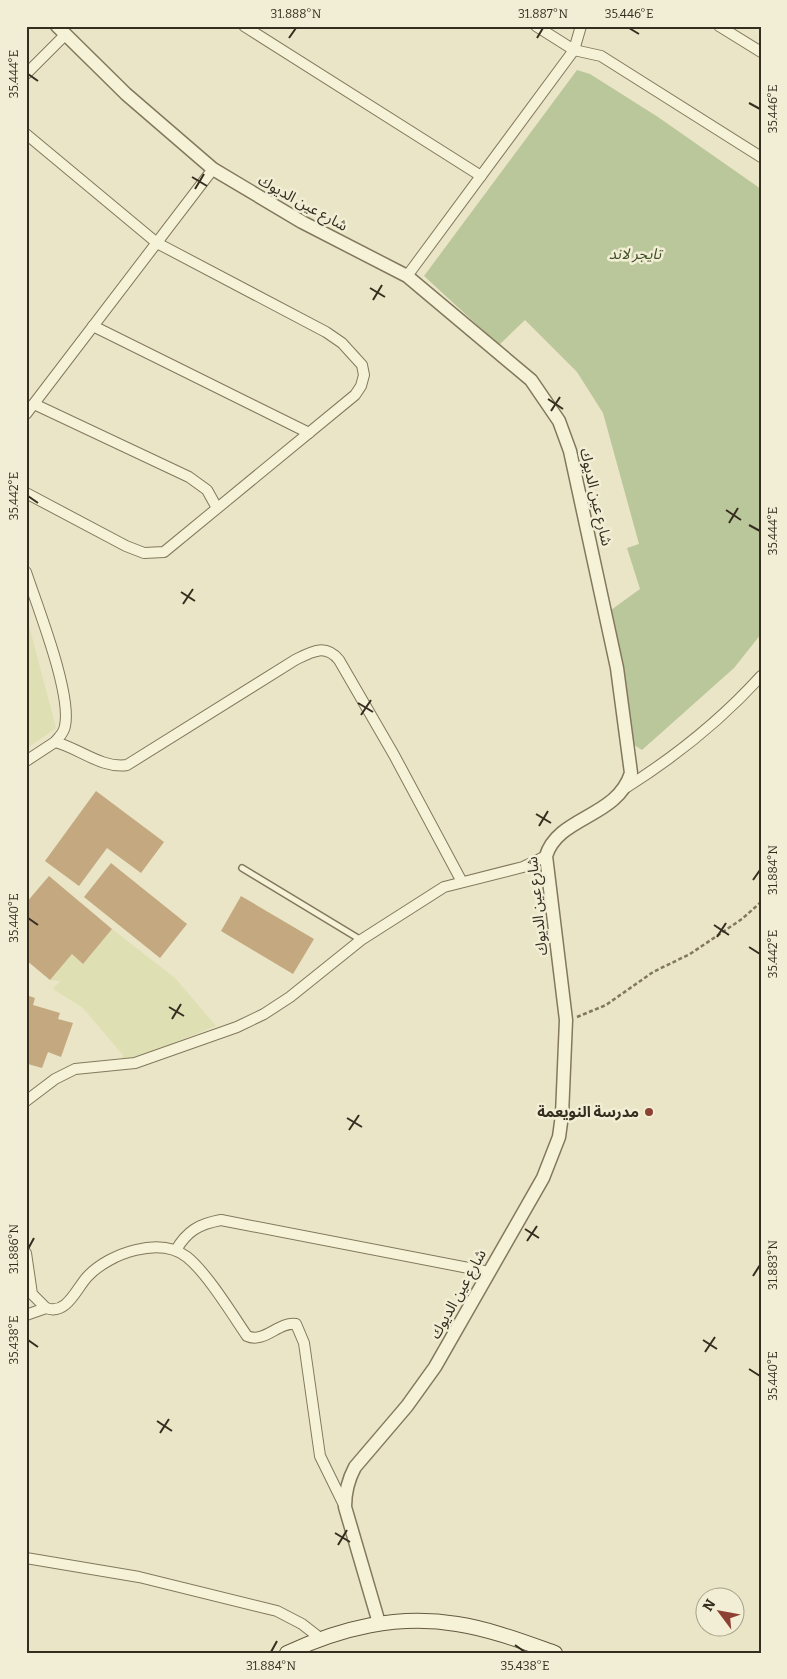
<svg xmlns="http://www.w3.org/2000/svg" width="787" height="1679" font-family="Bitter,'Noto Sans Arabic',serif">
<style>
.farmland{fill:#dfdfb4}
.green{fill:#bac79b}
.building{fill:#c4a87f}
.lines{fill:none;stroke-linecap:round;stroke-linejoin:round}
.service-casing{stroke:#83785d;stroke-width:8}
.minor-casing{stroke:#83785d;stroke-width:12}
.tertiary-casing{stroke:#83785d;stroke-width:15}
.secondary-casing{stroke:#655941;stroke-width:16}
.path{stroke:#83785d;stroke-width:2.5;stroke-dasharray:4 2.5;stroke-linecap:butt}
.service{stroke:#f5f2d8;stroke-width:5}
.minor{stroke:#f5f2d8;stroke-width:10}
.tertiary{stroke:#f5f2d8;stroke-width:12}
.secondary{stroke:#f5f2d8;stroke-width:14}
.ticks{fill:none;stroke:#352e20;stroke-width:2}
.poi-dot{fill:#8d4133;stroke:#f2eed5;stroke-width:2}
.labels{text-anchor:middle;stroke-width:5;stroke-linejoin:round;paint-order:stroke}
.street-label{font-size:15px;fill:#352e20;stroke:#f2eed5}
.park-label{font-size:15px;font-style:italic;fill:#3f4f28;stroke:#f2eed5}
.poi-label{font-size:15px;font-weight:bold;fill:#352e20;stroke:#f2eed5;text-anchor:end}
.neatline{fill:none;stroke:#352e20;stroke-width:2}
.ticks-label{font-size:12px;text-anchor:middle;fill:#352e20}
</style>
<rect width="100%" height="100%" fill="#eae5c6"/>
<!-- farmland -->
<g class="farmland">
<path d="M 26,614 L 56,728 L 26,749 Z"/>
<path d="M 112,929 L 175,978 L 216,1026 L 131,1060 L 121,1061 L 123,1055 L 82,1007 L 54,990 L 54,987 L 61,981 L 50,980 L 72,954 L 83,964 Z"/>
</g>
<!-- green -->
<path class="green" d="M 577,70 L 590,74 L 658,117 L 761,189 L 761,634 L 734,668 L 642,750 L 634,745 L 611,610 L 640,589 L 627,548 L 639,544 L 603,413 L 577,372 L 525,320 L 499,345 L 424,276 Z"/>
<!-- building -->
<g class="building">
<path d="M 96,791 L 164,842 L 141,873 L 107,848 L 79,886 L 45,861 Z"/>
<path d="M 111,863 L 187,924 L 160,958 L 84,897 Z"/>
<path d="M 49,876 L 112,929 L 83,964 L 72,954 L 50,980 L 26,960 L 26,903 Z"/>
<path d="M 241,896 L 314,939 L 293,974 L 221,931 Z"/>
<path d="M 26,995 L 35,998 L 33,1005 L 60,1013 L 58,1019 L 73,1023 L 61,1057 L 48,1052 L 42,1068 L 28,1064 L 26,1068 Z"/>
</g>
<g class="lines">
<defs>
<path id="service" d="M 242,868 L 361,940"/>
<g id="minor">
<path d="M 244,26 L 481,176"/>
<path d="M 536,26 L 574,50 L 581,26"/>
<path d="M 719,26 L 761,52"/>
<path d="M 26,74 L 65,35"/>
<path d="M 26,134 L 157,243 L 326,332 L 342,343 L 362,365 L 364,375 L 361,386 L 355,395 L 164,552 L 144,553 L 126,546 L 26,493"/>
<path d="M 407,276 L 574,50 L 601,56 L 761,157"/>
<path d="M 93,326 L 309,433"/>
<path d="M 34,404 L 189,477 L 207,490 L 217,508"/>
<path d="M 26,414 L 213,169"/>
<path d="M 26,572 C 37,606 72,693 65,726 C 64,733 59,737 55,742"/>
<path d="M 26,761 L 55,742 C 79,748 102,769 127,765 L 295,660 C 311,652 325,643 339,660 L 394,755 L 462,882"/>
<path d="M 627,787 C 676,756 722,719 761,676"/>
<path d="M 26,1101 L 55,1079 L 75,1069 L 135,1063 L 237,1027 L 264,1014 L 290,997 L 361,940 L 444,887 L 523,867 L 546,856"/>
<path d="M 176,1250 C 187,1231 199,1224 221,1220 L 489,1272"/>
<path d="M 26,1253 L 32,1294 L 46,1308"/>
<path d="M 26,1315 L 46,1308 C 67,1316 77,1287 88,1276 C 110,1253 160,1236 187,1257 C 207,1273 232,1314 247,1336 C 264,1344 279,1321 296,1324 L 304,1343 L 320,1456 L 345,1507"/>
<path d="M 26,1558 L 139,1577 L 277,1611 L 302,1624 L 320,1638"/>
</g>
<path id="tertiary" d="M 57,26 L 126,94 L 213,169 L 302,222 L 407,276 L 531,380 L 559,421 L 570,451 L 617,668 L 631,773 C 617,818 558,816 546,856 L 566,1020 L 562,1115 L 559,1137 L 543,1178 L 435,1367 L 407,1406 L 355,1467 C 348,1480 345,1491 345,1507 L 379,1623"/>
<path id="secondary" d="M 287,1653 C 341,1628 397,1614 457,1624 C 490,1629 524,1642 555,1653"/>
</defs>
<!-- service casing -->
<use href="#service" class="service-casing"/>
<!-- minor casing -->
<use href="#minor" class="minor-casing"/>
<!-- tertiary casing -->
<use href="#tertiary" class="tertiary-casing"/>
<!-- secondary casing -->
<use href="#secondary" class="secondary-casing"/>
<!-- path -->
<path class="path" d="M 577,1017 L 606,1005 L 653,972 L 690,954 L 742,919 L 761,902"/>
<!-- service -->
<use href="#service" class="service"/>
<!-- minor -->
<use href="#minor" class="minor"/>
<!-- tertiary -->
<use href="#tertiary" class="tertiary"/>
<!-- secondary -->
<use href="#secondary" class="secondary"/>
</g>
<!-- ticks -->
<path class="ticks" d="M 629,28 L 639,34M 289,38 L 296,28M 537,38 L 543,28M 28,74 L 38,81M 749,103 L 760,109M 192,177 L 207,186M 195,189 L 204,174M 370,288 L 385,297M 373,300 L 382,285M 548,399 L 563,409M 551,411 L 560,397M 28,496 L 38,503M 726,510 L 741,520M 729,523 L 738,508M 749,525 L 760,531M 181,592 L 195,601M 183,604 L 193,589M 358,703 L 373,712M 361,715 L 371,700M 536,814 L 551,823M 539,826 L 548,811M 753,880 L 760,870M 28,918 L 38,925M 714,925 L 729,935M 717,937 L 726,923M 749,947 L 760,954M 169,1007 L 184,1016M 172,1019 L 181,1004M 347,1118 L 362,1127M 349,1130 L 359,1115M 525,1229 L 539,1238M 527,1241 L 537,1226M 28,1249 L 34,1238M 753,1276 L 760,1265M 28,1340 L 38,1347M 703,1340 L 717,1349M 705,1352 L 715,1337M 749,1369 L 760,1376M 157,1421 L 172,1431M 160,1433 L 169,1419M 335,1533 L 350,1542M 338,1545 L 347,1530M 515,1645 L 525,1652M 271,1652 L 277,1641"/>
<!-- markers -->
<circle class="poi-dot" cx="649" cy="1112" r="5"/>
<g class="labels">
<!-- street labels -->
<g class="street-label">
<text transform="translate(303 203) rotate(29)" y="5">شارع عين الديوك</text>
<text transform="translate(596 497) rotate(77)" y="5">شارع عين الديوك</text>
<text transform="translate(537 906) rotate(-96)" y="5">شارع عين الديوك</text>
<text transform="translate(458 1294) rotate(-61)" y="5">شارع عين الديوك</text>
</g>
<!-- park labels -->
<g class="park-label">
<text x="635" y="259">تايجر لاند</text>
</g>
<!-- poi labels -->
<g class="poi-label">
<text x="639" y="1117">مدرسة النويعمة</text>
</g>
</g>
<!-- border -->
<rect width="787" height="1679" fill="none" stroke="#f2eed5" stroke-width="55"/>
<!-- north arrow -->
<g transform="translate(720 1612) rotate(302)"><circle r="24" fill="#f2eed5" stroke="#a6a18d"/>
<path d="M0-4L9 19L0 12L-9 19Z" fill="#8d4133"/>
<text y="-8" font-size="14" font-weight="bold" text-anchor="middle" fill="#352e20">N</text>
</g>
<rect x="28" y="28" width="732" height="1624" class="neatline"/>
<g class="ticks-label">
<text x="296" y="18">31.888°N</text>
<text x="543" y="18">31.887°N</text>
<text x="629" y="18">35.446°E</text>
<text transform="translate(14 74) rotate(-90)" y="4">35.444°E</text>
<text transform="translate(773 109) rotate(-90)" y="4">35.446°E</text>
<text transform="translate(14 496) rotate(-90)" y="4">35.442°E</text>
<text transform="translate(773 531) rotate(-90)" y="4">35.444°E</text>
<text transform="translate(773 870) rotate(-90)" y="4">31.884°N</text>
<text transform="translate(14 918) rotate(-90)" y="4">35.440°E</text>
<text transform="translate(773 954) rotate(-90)" y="4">35.442°E</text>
<text transform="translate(14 1249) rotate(-90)" y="4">31.886°N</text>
<text transform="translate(773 1265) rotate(-90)" y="4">31.883°N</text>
<text transform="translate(14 1340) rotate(-90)" y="4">35.438°E</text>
<text transform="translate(773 1376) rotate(-90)" y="4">35.440°E</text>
<text x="271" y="1670">31.884°N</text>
<text x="525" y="1670">35.438°E</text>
</g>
</svg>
